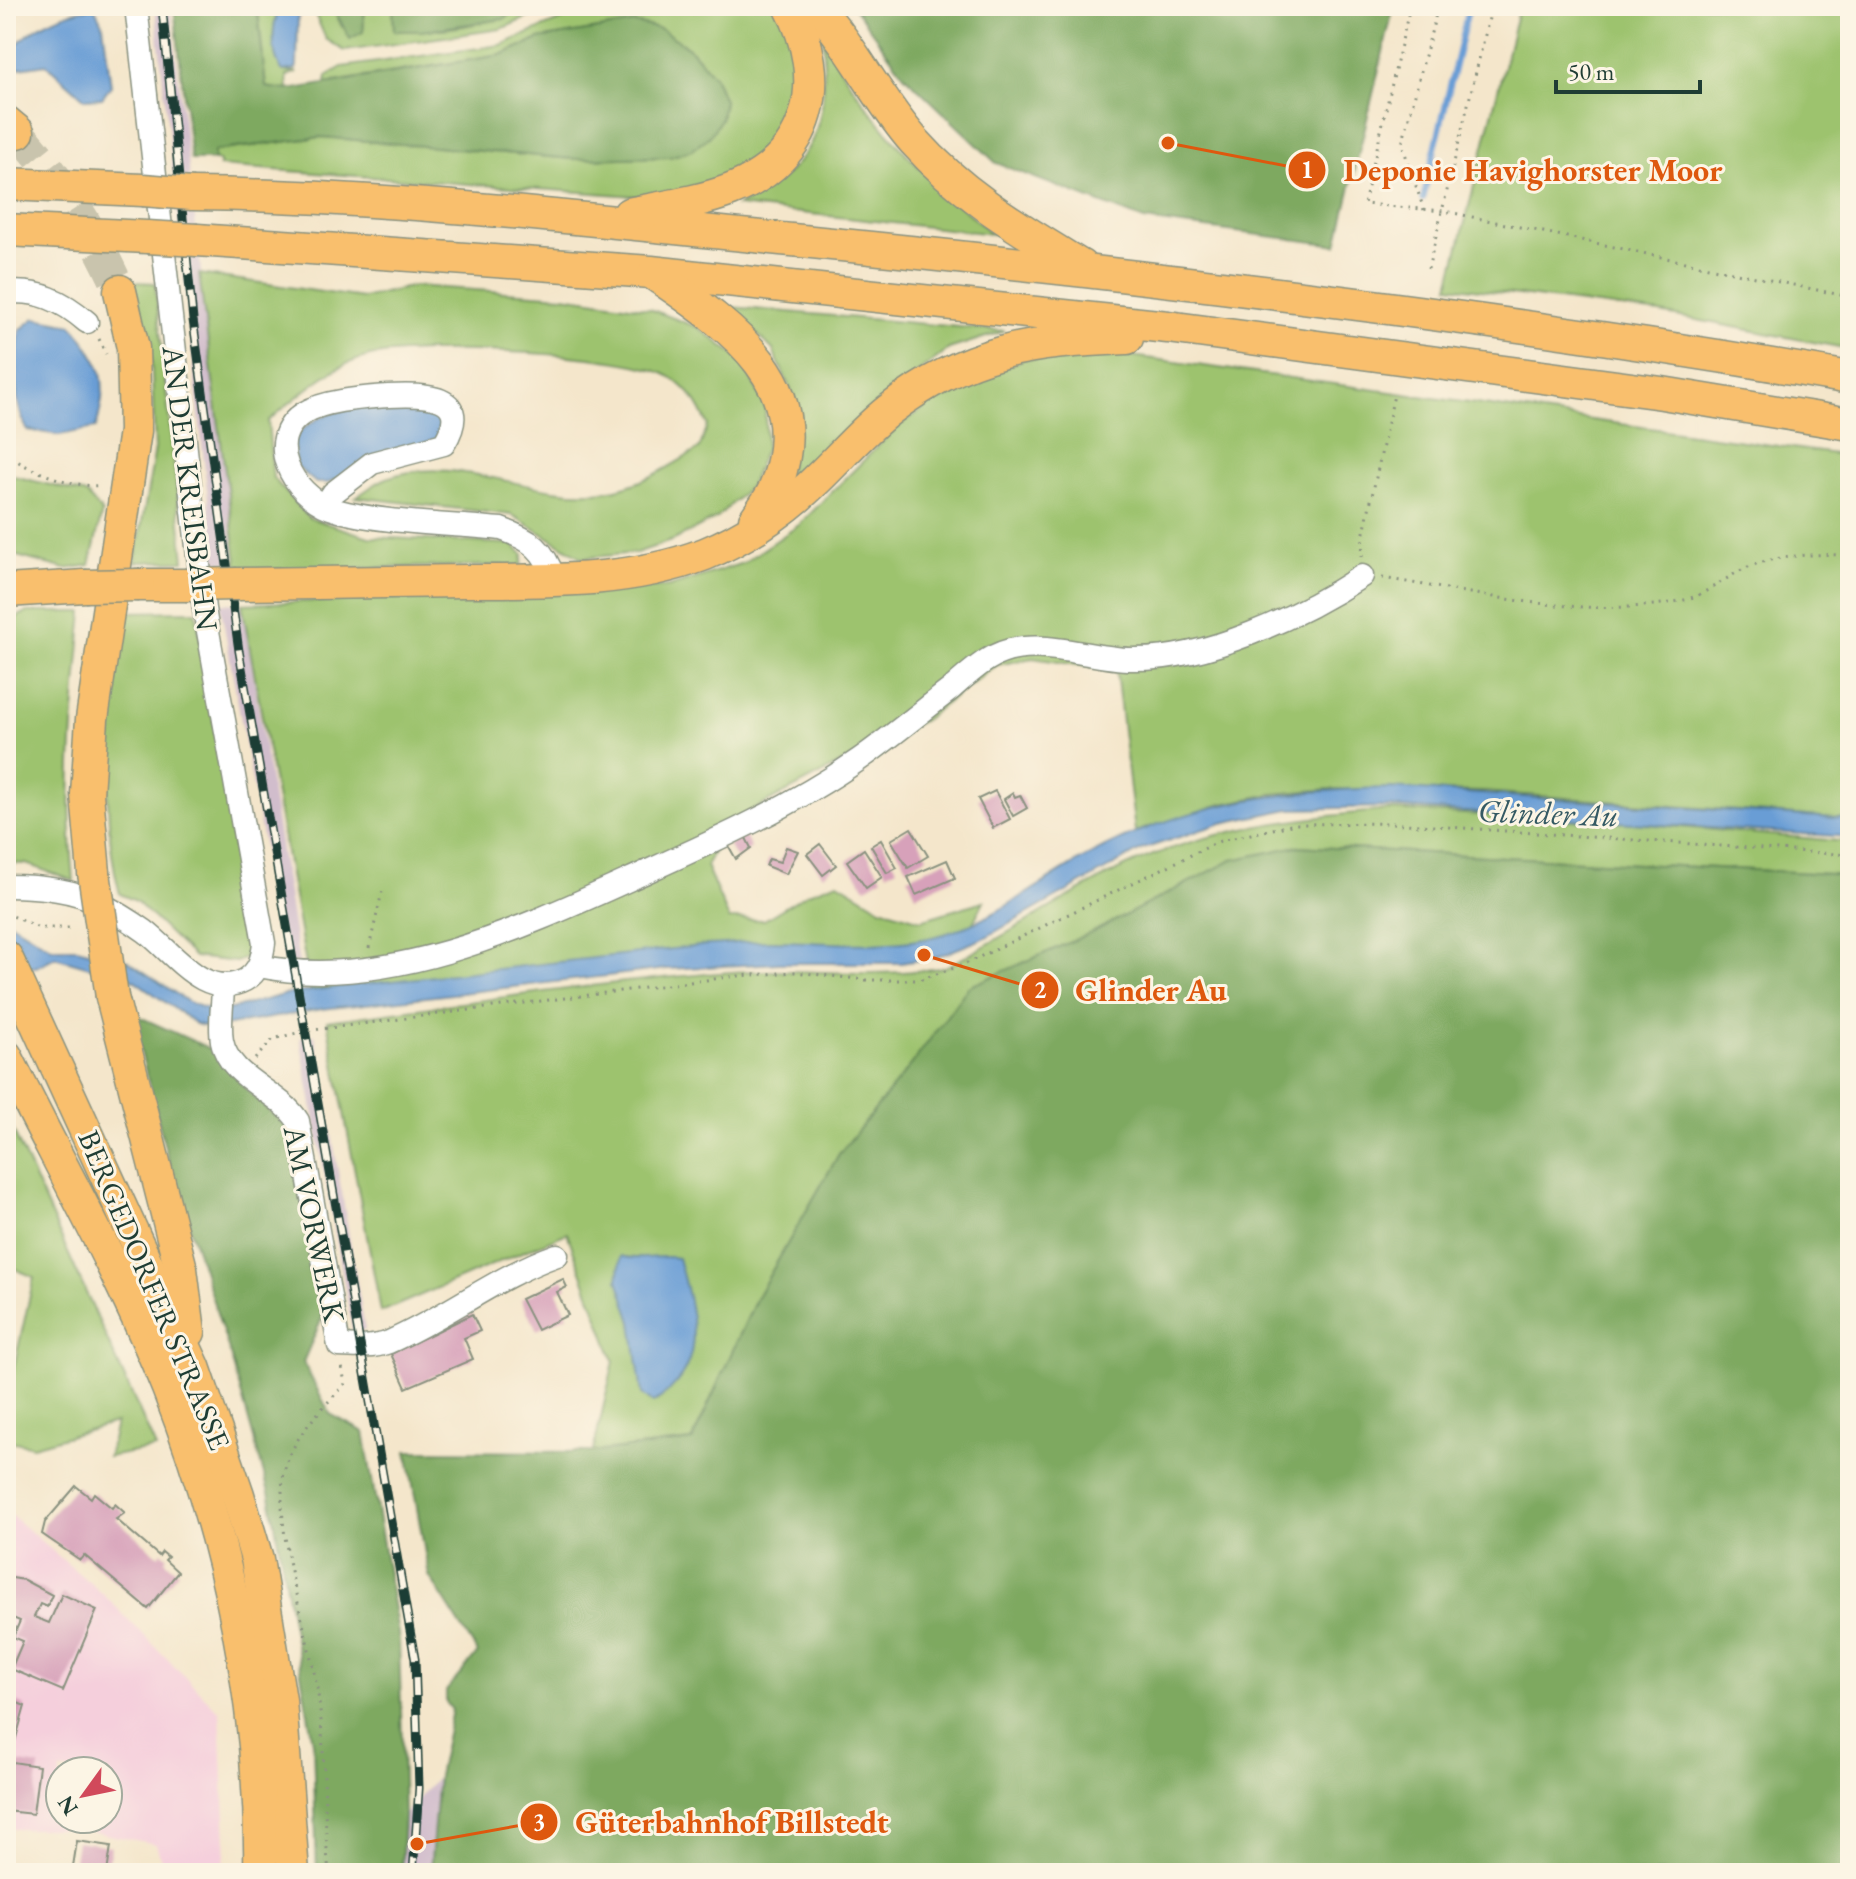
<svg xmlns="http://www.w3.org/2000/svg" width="1856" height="1879" font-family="'EB Garamond',serif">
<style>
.built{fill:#f5cfdc;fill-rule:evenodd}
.industrial{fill:#d1bdcc}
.green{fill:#9dc36e;stroke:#5e8051;stroke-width:2}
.forest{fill:#7ea961;stroke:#4e734a;stroke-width:2}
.water{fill:#699dd5;stroke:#446d84;stroke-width:2}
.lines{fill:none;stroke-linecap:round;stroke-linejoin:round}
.stream{stroke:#699dd5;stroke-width:6}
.building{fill:#d7a1ba}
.highway-tunnel{stroke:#c9c4ad;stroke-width:32;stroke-dasharray:32 16;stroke-linecap:butt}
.minor-casing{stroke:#8a9280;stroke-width:25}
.highway-casing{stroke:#8a9280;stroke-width:35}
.path{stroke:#8a9280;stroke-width:3;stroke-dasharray:2 6;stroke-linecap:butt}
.minor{stroke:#fff;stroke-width:22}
.highway{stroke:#f9bf6d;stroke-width:32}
.rail-casing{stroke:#1f3d34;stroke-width:9}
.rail{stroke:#fcf5e5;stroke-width:6;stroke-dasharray:18;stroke-linecap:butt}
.highway-bridge-casing{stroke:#8a9280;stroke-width:35;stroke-linecap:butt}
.highway-bridge{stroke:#f9bf6d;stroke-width:32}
.labels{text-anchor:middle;stroke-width:6;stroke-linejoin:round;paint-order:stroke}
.street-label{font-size:30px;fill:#1f3d34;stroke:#fcf5e5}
.water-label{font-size:32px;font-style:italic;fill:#355a64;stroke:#fcf5e5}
.leader{fill:none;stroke:#de580e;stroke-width:3}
.callout-dot{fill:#de580e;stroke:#fcf5e5;stroke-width:3}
.mark-label{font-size:24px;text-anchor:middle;font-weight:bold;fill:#fff}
.callout-label{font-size:32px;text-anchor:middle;font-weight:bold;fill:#de580e;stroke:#fcf5e5;stroke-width:6;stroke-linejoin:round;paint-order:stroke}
</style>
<rect width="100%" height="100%" fill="#fcf5e5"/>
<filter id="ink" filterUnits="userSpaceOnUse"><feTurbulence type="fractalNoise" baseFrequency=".0125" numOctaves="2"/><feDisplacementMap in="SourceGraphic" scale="16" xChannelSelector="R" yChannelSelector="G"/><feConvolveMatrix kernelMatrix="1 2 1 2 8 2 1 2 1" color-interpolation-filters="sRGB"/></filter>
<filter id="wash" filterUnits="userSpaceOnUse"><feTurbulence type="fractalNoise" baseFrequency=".006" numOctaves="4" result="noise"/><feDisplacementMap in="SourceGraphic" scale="32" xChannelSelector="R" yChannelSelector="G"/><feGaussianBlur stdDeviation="1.8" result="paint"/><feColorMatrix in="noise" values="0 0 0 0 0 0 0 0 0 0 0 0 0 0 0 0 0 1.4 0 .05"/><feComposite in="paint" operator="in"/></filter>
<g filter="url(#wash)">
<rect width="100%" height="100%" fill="#f4e6cb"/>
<!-- built -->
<path class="built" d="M 6,1511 L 104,1595 L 220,1712 L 226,1843 L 223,1873 L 179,1873 L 163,1866 L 156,1844 L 78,1829 L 6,1829 ZM 60,1771 L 108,1771 L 108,1819 L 60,1819 Z"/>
<!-- industrial -->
<g class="industrial">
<path d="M 155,6 L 170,6 L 235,561 L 215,563 Z"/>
<path d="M 220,603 L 242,604 L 299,963 L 285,964 Z"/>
<path d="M 315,1035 L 365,1330 L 353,1332 L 300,1038 Z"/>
<path d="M 438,1776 L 430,1873 L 401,1873 L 404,1815 Z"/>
</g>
<!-- green -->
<g class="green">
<path d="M 258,6 L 283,6 C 269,20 272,56 283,71 L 297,72 L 287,76 L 288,90 L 266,88 Z"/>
<path d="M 292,6 L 332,6 L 342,27 L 363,32 L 365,6 L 393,6 L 394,30 C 434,32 474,27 511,13 L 512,6 L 555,6 L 501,29 L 345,51 L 326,39 L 315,14 L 298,15 Z"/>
<path d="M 595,6 L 774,6 L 786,23 L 801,67 L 783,137 L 737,176 L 663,194 L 635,196 L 219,166 L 219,161 L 214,160 L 214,151 L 321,137 L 573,159 L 670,157 L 721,119 L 724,100 L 714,76 L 689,48 L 661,29 L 634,23 L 539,39 L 501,55 L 326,83 L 327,76 L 342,67 L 501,45 Z"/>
<path d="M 1519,6 L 1850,6 L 1850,349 L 1660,313 L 1449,286 Z"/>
<path d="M 823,40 C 873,125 918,171 992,234 L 737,206 C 818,166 828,125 823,40 Z"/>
<path d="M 199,274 L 363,298 L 414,286 L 564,296 L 650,309 L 699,328 L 741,360 L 765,405 L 766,447 L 750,486 L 717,518 L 674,540 L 636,553 L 582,558 L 512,515 L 356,497 C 366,491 376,482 387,478 C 457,452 534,501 605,491 C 641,486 669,467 699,449 L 708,425 C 699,405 691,391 672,378 C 632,351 420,345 370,356 C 330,365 299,396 268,421 L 273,478 L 309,518 L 369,537 L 512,544 L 523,554 L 521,565 L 238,570 Z"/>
<path d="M 134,282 L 155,283 L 184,561 L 135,562 L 155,449 L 151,349 Z"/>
<path d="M 731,307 L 1005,331 L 949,349 L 908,380 L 788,491 L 794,397 L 773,350 Z"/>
<path d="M 1118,354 L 1850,456 L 1850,819 L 1484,792 L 1330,789 L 1272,794 L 1222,804 L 1135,832 L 1116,671 L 1033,658 L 997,665 L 924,720 L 728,823 L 706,866 L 729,919 L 764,920 L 808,893 L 838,882 L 881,908 L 921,920 L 984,901 L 972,925 L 924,947 L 798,946 L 311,993 L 242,604 L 669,587 L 743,563 L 799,525 L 897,427 L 947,392 L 1024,359 Z"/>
<path d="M 6,474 L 86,494 L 102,512 L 90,565 L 65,569 L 6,553 Z"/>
<path d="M 196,611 L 249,945 L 245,958 L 236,962 L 194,957 L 136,901 L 120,894 C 96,804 114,704 123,612 Z"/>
<path d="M 27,612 L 83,612 C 74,703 65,790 74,881 L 26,864 L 6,863 L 6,622 Z"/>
<path d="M 1389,810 L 1633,823 L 1850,842 L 1850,875 L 1296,846 L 969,987 L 912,1064 L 839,1154 L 757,1297 L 692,1441 L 593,1452 L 614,1361 L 567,1233 L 381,1312 L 327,1021 C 461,1004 596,982 732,972 C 803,967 875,980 945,967 C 1007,937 1064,895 1127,866 C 1210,828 1299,818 1389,810 Z"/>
<path d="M 6,1115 L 156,1448 L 108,1457 L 116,1423 L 33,1446 L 6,1440 L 6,1403 L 34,1277 L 6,1265 Z"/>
</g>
<!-- forest -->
<g class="forest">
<path d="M 174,6 L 257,6 L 266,87 L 288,90 L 501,55 L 539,39 L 634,23 L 661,29 L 689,48 L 714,76 L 724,100 L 721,119 L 710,136 L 692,150 L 670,157 L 573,159 L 321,137 L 214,151 L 214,160 L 191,160 Z"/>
<path d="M 332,6 L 365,6 L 363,32 L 350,39 Z"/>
<path d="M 393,6 L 512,6 L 511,13 L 504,19 L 421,31 L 394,31 Z"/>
<path d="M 853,6 L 1394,6 L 1337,245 L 1144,220 L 996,163 L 904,75 Z"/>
<path d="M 1297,846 L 1850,875 L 1850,1717 L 1845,1873 L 430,1873 L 438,1776 L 452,1710 L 446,1702 L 446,1691 L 478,1653 L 429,1576 L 407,1451 L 593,1452 L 692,1441 L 757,1297 L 839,1154 L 912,1064 L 968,987 L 1095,931 L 1232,860 Z"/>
<path d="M 131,1013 L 213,1050 L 244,1087 L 286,1126 L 326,1309 L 303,1362 L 330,1414 L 364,1432 L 399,1639 L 404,1815 L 401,1873 L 317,1873 L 313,1742 L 270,1496 L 230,1354 L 169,1163 Z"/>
</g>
<!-- water -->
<g class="water">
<path d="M 283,6 L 297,9 L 298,15 L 297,65 L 296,69 L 283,71 C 271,58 270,19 283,6 Z"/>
<path d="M 94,7 L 103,25 L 111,86 L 102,98 L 85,99 L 46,64 L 6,70 L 6,54 C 33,27 57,14 94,7 Z"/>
<path d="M 35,318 L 72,325 C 104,366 109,378 96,428 L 59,435 L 27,430 C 12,398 13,364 20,330 Z"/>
<path d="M 432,402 L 446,418 L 441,437 L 327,483 L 316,483 L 297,467 L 293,440 C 320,401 389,405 432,402 Z"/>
<path d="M 1392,788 L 1850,819 L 1850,837 L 1388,807 L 1290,809 L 1222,823 L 1143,849 L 984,938 L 937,957 L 901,963 L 779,963 L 667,969 L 322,1009 L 212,1028 L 196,1024 L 134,980 L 55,957 L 36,967 L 6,968 L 6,920 L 52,948 L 77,948 L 128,961 L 190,1003 L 205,1008 L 231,1009 L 287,994 L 339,987 L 708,945 C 728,944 749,941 769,941 C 828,941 886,951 944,934 C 995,920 1041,881 1088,856 C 1186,802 1282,790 1392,788 Z"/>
<path d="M 621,1256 C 641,1262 658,1254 678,1258 C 693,1314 711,1366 653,1403 L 642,1394 L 632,1322 L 618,1280 Z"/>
</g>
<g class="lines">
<!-- stream -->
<path class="stream" d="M 1423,199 L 1469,6"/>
</g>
<g id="blocks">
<!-- building -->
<g class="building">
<path d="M 995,791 L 1010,819 L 993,828 L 978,799 Z"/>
<path d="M 1013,793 L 1015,797 L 1020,795 L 1027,808 L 1013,816 L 1004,799 Z"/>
<path d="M 911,828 L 928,856 L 908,868 L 891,840 Z"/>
<path d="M 745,836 L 751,848 L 736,859 L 728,845 Z"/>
<path d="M 881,840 L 897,868 L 887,873 L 871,846 Z"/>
<path d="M 820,844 L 836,865 L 823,875 L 807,854 Z"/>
<path d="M 786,847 L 798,851 L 786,874 L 766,866 L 769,859 L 780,862 Z"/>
<path d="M 864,849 L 882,877 L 866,888 L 847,861 Z"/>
<path d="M 947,860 L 955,878 L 916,895 L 908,877 Z"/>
<path d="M 563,1279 L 567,1287 L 557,1292 L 568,1315 L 537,1330 L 521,1299 Z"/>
<path d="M 472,1314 L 480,1331 L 464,1338 L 473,1359 L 406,1388 L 391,1354 Z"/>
<path d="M 76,1486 L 91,1498 L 94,1493 L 112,1508 L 115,1504 L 125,1513 L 116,1519 L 159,1556 L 162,1552 L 168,1557 L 165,1560 L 178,1572 L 148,1609 L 84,1555 L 80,1560 L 42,1534 L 45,1522 Z"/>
<path d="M 6,1577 L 24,1580 L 52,1595 L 47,1607 L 40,1604 L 34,1617 L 49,1623 L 62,1594 L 97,1610 L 63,1691 L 11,1669 L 23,1641 L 13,1637 L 20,1621 L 8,1616 L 10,1612 L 6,1611 Z"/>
<path d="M 6,1698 L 25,1706 L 14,1745 L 6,1743 Z"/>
<path d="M 6,1761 L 39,1766 L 33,1814 L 6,1811 Z"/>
<path d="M 77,1841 L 111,1846 L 107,1873 L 72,1873 Z"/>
</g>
</g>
</g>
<g filter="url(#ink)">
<use href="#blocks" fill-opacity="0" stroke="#8a9280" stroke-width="2"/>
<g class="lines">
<!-- highway-tunnel -->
<path class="highway-tunnel" d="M 18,132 C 62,180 94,232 120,291"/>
<defs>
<g id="minor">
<path d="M 6,293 C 38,289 63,301 87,322"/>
<path d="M 325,505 L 333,493 L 372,463 L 444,444 C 475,393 422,394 388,396 C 364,398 325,400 304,413 C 262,440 293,494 330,508 C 372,523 454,524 501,529 C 532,540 544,549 555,580"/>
<path d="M 6,886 C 35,886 71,889 97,902 C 113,910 131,921 145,931 C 173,952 205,1001 245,980 C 259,972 262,959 264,943 L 204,609 L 136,6"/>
<path d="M 259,966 C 389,993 531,924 646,872 C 719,839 794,805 860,759 C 891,737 921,712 951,689 C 964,678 979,663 994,656 C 1036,635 1088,659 1131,659 C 1205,661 1301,616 1362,576"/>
<path d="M 223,985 C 223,1003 219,1024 222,1041 C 229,1079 279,1090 298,1121 L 339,1346 C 356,1347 374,1348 389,1342 C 447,1317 497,1276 557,1255"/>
</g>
<g id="highway">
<path d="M 815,6 C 853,46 877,99 914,141 C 963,196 1019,228 1081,266"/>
<path d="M 6,122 L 18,132"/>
<path d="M 6,184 L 143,190"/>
<path d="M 192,194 C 395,196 601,221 802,241 C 1153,276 1503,318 1850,378"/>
<path d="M 629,214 C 663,207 699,202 731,190 C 813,158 829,79 790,6"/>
<path d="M 6,230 L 147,237"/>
<path d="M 197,240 L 651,272 L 1168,327 L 1662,393 L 1850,424"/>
<path d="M 654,274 C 726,324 814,379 777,483 C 773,496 762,509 755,520"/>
<path d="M 237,584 C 313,583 390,582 466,581 C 545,581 630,583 705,554 C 742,539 782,513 811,485 C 837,461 861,432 889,410 C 968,349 1031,342 1127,338"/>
<path d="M 138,585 L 185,585"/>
<path d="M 6,591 L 85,586"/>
<path d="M 94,873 L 87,794 L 92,719 L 135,431 L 133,348 L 120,291"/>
<path d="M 6,957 L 194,1367 L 238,1495 L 257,1559 L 280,1700 L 293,1873"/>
<path d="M 112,997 L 181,1269 L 189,1332"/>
<path d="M 6,1056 C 59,1163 123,1277 168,1388 C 228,1540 263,1709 260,1873"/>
</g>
</defs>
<!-- minor casing -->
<use href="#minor" class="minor-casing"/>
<!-- highway casing -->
<use href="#highway" class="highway-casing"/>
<!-- path -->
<g class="path">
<path d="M 1410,6 L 1364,204 L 1444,211 L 1850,297"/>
<path d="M 1424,210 L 1402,144 L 1438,6"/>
<path d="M 1428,269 L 1492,6"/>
<path d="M 99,339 L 106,354"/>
<path d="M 6,452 C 19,468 80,490 101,485"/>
<path d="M 1362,557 L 1363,537 L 1394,395"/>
<path d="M 1382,578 C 1480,593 1585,621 1684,600 C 1706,595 1727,576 1748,567 C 1780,554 1816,554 1850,555"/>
<path d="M 6,913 L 39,928 L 74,928"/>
<path d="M 369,948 L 382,892"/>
<path d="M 255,1059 L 273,1039 L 305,1031 L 738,976 L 795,972 L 866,980 L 919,980 L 963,965 L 1220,841 L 1295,824 L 1391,823 L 1850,855"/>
<path d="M 329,1873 C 323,1816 326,1759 319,1702 C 312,1640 267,1518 287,1462 C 298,1431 323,1408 345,1384 L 342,1366"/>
</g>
<!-- minor -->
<use href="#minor" class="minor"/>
<!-- highway -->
<use href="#highway" class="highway"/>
<defs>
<path id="rail" d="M 162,6 L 193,320 L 239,651 L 415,1659 L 419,1788 L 413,1873"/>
</defs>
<!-- rail casing -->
<use href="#rail" class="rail-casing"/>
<!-- rail -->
<use href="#rail" class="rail"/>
<defs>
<g id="highway-bridge">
<path d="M 143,190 L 192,194"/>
<path d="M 147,237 L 197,240"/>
<path d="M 185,585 L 237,584"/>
<path d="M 85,586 L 138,585"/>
<path d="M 94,873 L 112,997"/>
</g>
</defs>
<!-- highway-bridge casing -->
<use href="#highway-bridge" class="highway-bridge-casing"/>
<!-- highway-bridge -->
<use href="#highway-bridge" class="highway-bridge"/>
</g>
</g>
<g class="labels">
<!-- street labels -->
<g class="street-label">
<text transform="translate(190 488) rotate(83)" y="10">AN DER KREISBAHN</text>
<text transform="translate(314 1224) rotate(78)" y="10">AM VORWERK</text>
<text transform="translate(154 1290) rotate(67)" y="10">BERGEDORFER STRASSE</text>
</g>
<!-- water labels -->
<g class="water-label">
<text transform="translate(1548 813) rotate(2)" y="11">Glinder Au</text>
</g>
</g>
<!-- callouts -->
<path class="leader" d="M1168 143L1307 170M924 955L1040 990M417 1844L539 1822"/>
<g class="callout-dot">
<circle cx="1168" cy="143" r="8"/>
<circle cx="924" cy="955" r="8"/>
<circle cx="417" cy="1844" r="8"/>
<circle cx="1307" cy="170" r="20"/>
<circle cx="1040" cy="990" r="20"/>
<circle cx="539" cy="1822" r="20"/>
</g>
<g class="mark-label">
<text x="1307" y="178">1</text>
<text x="1040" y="998">2</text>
<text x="539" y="1830">3</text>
</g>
<g class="callout-label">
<text x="1533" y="181">Deponie Havighorster Moor</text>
<text x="1151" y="1001">Glinder Au</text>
<text x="732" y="1833">Güterbahnhof Billstedt</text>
</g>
<!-- margin -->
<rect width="1856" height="1879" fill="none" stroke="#fcf5e5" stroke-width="32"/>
<!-- north arrow -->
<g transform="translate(84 1795) rotate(237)"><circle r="38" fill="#fcf5e5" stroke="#a4ab9e" stroke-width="2"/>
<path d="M0-6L14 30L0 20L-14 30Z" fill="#d1495b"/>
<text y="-12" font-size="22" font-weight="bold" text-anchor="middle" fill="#1f3d34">N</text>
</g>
<!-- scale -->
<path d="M1556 80v12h144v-12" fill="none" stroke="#1f3d34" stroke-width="4"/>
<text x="1568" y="80" font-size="24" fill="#1f3d34" stroke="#fcf5e5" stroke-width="6" paint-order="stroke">50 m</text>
</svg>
